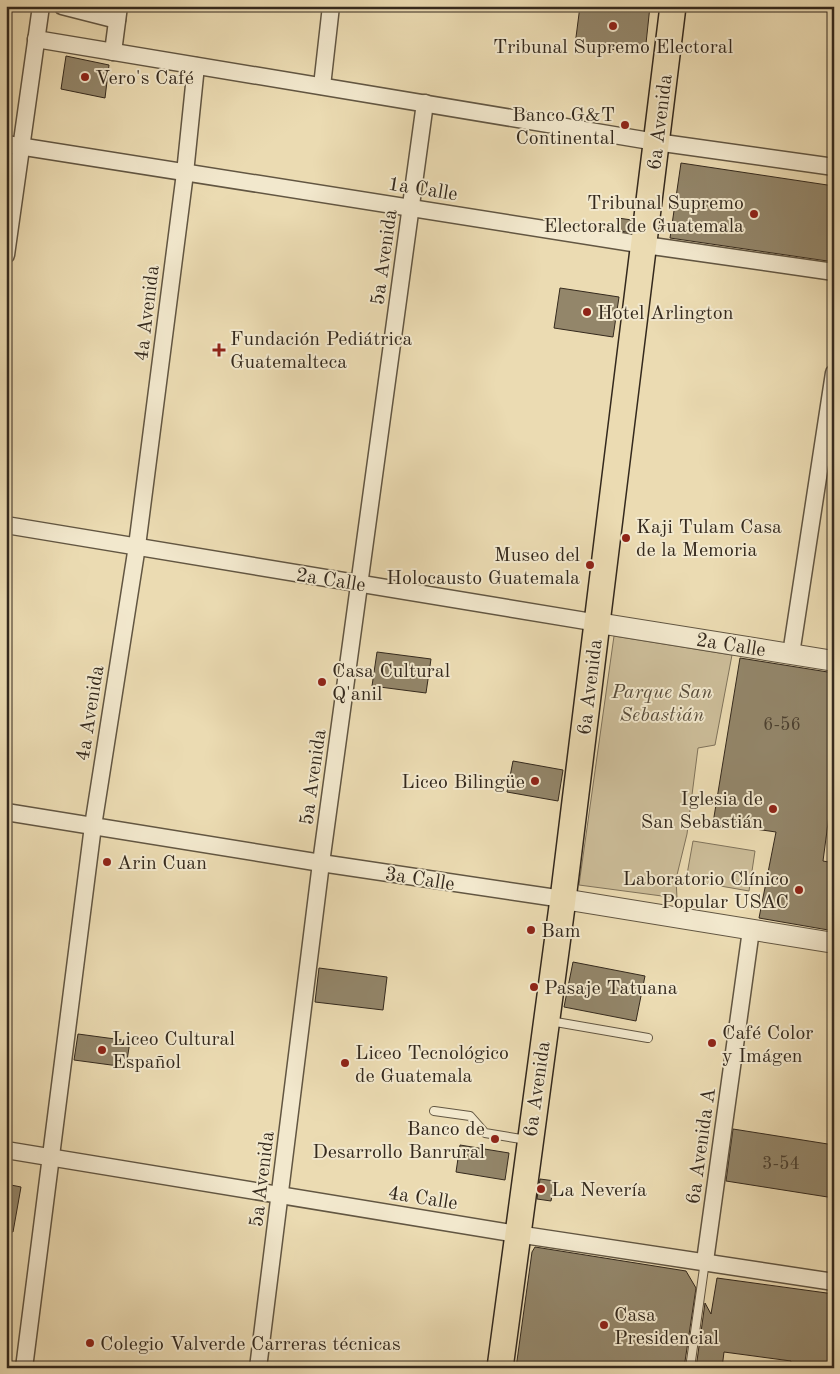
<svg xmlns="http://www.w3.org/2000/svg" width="840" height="1374" font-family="'Old Standard TT',serif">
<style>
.green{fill:#ccbd99;stroke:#80735b}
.building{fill:#93866a;stroke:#34291d}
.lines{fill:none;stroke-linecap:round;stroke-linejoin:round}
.service-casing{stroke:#625642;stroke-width:10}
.minor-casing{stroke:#625642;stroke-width:19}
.tertiary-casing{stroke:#625642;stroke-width:22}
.primary-casing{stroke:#34291d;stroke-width:28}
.service{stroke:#f2e8cd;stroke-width:8}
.minor{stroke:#f2e8cd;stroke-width:16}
.tertiary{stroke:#f2e8cd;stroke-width:20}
.primary{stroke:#ebdbb2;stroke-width:25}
.poi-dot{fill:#8f2418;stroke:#f2e8cd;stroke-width:2}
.labels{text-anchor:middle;stroke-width:4;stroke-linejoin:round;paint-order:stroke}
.number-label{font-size:18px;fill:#4c4030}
.poi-label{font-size:20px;fill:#34291d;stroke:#f2e8cd;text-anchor:start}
.street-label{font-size:20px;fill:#34291d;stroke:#f2e8cd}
.park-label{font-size:20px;font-style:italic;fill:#5a4e3c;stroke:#f2e8cd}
</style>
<rect width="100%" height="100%" fill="#ebdbb2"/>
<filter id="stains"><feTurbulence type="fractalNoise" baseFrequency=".004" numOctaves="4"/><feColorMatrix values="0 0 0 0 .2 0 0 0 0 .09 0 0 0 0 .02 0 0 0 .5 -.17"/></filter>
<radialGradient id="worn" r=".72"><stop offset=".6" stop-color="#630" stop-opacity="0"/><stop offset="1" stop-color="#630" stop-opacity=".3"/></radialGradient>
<!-- green -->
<g class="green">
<path d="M 614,636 L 732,655 L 715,745 L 698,748 L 687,834 L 676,879 L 677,898 L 579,885 Z"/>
<path d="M 693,841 L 755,851 L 749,891 L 686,880 Z"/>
</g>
<!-- building -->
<g class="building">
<path d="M 580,6 L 650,6 L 645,53 L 575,45 Z"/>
<path d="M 66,56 L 109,65 L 105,98 L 61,89 Z"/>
<path d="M 681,163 L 834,186 L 834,262 L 670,238 Z"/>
<path d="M 618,218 L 632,220 L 631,233 L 616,230 Z"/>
<path d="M 560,288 L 619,297 L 613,337 L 554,328 Z"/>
<path d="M 377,652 L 431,659 L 426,693 L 372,686 Z"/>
<path d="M 740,658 L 834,673 L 834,777 L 823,861 L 834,863 L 834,931 L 759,918 L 776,832 L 713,823 Z"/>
<path d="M 513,761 L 563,770 L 558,801 L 507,792 Z"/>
<path d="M 573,962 L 645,976 L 636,1021 L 564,1007 Z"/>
<path d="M 319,968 L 387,977 L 383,1010 L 315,1002 Z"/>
<path d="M 78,1034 L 130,1041 L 126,1067 L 74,1060 Z"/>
<path d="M 733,1129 L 834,1145 L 834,1198 L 726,1181 Z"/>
<path d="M 460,1145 L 509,1153 L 505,1180 L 456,1172 Z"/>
<path d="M 540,1179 L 555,1181 L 551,1201 L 537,1199 Z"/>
<path d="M 6,1184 L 21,1187 L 13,1232 L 6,1231 Z"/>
<path d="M 535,1247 L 686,1271 L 696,1288 L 684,1368 L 516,1368 L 532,1252 Z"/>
<path d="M 717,1278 L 834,1294 L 834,1368 L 790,1368 L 791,1361 L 724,1352 L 722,1368 L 696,1368 L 705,1303 L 711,1314 Z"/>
</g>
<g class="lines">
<defs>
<g id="service">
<path d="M 550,1021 L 648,1038"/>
<path d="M 434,1111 L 470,1116 L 485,1133 L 527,1140"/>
<path d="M 690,1368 L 705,1261"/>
</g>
<g id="minor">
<path d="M 62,6 L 117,20"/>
<path d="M 36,39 L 656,142 L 834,167"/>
<path d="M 113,52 L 119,6"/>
<path d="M 322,86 L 331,6"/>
<path d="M 6,144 L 645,245 L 834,272"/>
<path d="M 6,255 L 41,6"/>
<path d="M 6,525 L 598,623"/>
<path d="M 791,654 L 834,373"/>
<path d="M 6,812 L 321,863 L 563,899"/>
<path d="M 6,1150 L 517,1234 L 834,1282"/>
<path d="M 705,1261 L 751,930"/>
<path d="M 24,1368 L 93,826 L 137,546 L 185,173 L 196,66"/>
<path d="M 258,1368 L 321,863 L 425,103"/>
</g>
<g id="tertiary">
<path d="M 598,623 L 834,661"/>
<path d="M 563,899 L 834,943"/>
</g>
<path id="primary" d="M 500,1368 L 563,899 L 673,6"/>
</defs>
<!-- service casing -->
<use href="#service" class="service-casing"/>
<!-- minor casing -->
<use href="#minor" class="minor-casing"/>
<!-- tertiary casing -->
<use href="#tertiary" class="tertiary-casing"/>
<!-- primary casing -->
<use href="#primary" class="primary-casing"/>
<!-- service -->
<use href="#service" class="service"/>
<!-- minor -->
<use href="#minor" class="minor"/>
<!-- tertiary -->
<use href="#tertiary" class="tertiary"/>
<!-- primary -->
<use href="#primary" class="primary"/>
</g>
<!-- markers -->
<g class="poi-dot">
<circle cx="613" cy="26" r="5"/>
<circle cx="85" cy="77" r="5"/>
<circle cx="625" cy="125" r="5"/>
<circle cx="754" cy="214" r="5"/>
<circle cx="587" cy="312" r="5"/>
<path d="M216.5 342.5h5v5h5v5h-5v5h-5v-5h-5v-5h5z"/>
<circle cx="626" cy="538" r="5"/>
<circle cx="590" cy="565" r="5"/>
<circle cx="322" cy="682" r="5"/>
<circle cx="535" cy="781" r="5"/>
<circle cx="773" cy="809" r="5"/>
<circle cx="107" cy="862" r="5"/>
<circle cx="799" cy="890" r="5"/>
<circle cx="531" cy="930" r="5"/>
<circle cx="534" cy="987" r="5"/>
<circle cx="712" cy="1043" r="5"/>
<circle cx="102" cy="1050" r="5"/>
<circle cx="345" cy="1063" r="5"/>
<circle cx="495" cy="1139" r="5"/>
<circle cx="541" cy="1189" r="5"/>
<circle cx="604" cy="1325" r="5"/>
<circle cx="90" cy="1343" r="5"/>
</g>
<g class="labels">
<!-- number labels -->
<g class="number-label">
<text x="782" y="730">6-56</text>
<text x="781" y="1169">3-54</text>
</g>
<!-- poi labels -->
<g class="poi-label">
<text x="613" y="53" text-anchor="middle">Tribunal Supremo Electoral</text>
<text x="95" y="84">Vero's Café</text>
<text x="615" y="121" text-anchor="end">Banco G&amp;T<tspan x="615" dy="23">Continental</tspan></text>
<text x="744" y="209" text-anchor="end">Tribunal Supremo<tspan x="744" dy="23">Electoral de Guatemala</tspan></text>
<text x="597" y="319">Hotel Arlington</text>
<text x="230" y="345">Fundación Pediátrica<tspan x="230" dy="23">Guatemalteca</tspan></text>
<text x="636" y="533">Kaji Tulam Casa<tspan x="636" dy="23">de la Memoria</tspan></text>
<text x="580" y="561" text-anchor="end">Museo del<tspan x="580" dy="23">Holocausto Guatemala</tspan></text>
<text x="332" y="677">Casa Cultural<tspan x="332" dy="23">Q'anil</tspan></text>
<text x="525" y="788" text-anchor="end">Liceo Bilingüe</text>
<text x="763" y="805" text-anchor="end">Iglesia de<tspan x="763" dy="23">San Sebastián</tspan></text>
<text x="117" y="869">Arin Cuan</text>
<text x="789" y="885" text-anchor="end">Laboratorio Clínico<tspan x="789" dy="23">Popular USAC</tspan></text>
<text x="541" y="937">Bam</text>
<text x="544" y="994">Pasaje Tatuana</text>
<text x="722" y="1039">Café Color<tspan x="722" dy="23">y Imágen</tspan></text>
<text x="112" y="1045">Liceo Cultural<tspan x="112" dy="23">Español</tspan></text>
<text x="355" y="1059">Liceo Tecnológico<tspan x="355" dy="23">de Guatemala</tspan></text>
<text x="485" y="1135" text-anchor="end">Banco de<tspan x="485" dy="23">Desarrollo Banrural</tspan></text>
<text x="551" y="1196">La Nevería</text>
<text x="614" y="1321">Casa<tspan x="614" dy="23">Presidencial</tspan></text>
<text x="100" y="1350">Colegio Valverde Carreras técnicas</text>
</g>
<!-- street labels -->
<g class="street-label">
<text transform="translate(659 122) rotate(-83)" y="7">6a Avenida</text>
<text transform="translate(423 188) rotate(9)" y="7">1a Calle</text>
<text transform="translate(383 257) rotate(-82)" y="7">5a Avenida</text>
<text transform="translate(146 313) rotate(-83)" y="7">4a Avenida</text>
<text transform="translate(331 579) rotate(9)" y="7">2a Calle</text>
<text transform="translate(731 644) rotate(9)" y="7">2a Calle</text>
<text transform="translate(589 687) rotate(-83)" y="7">6a Avenida</text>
<text transform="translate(89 713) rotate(-81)" y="7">4a Avenida</text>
<text transform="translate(312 777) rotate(-82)" y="7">5a Avenida</text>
<text transform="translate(420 878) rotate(9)" y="7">3a Calle</text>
<text transform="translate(536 1089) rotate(-82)" y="7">6a Avenida</text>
<text transform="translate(700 1146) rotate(-82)" y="7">6a Avenida A</text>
<text transform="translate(261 1179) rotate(-83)" y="7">5a Avenida</text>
<text transform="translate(423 1197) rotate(9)" y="7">4a Calle</text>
</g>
<!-- park labels -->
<g class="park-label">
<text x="662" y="698">Parque San<tspan x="662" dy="23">Sebastián</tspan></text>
</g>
</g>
<!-- margin -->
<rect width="840" height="1374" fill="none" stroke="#ebdbb2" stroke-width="25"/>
<rect x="8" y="8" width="825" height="1359" fill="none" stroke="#34291d" stroke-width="2.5"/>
<rect x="12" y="12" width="815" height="1349" fill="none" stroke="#34291d"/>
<rect width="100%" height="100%" filter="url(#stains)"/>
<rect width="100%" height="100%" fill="url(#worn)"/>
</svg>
